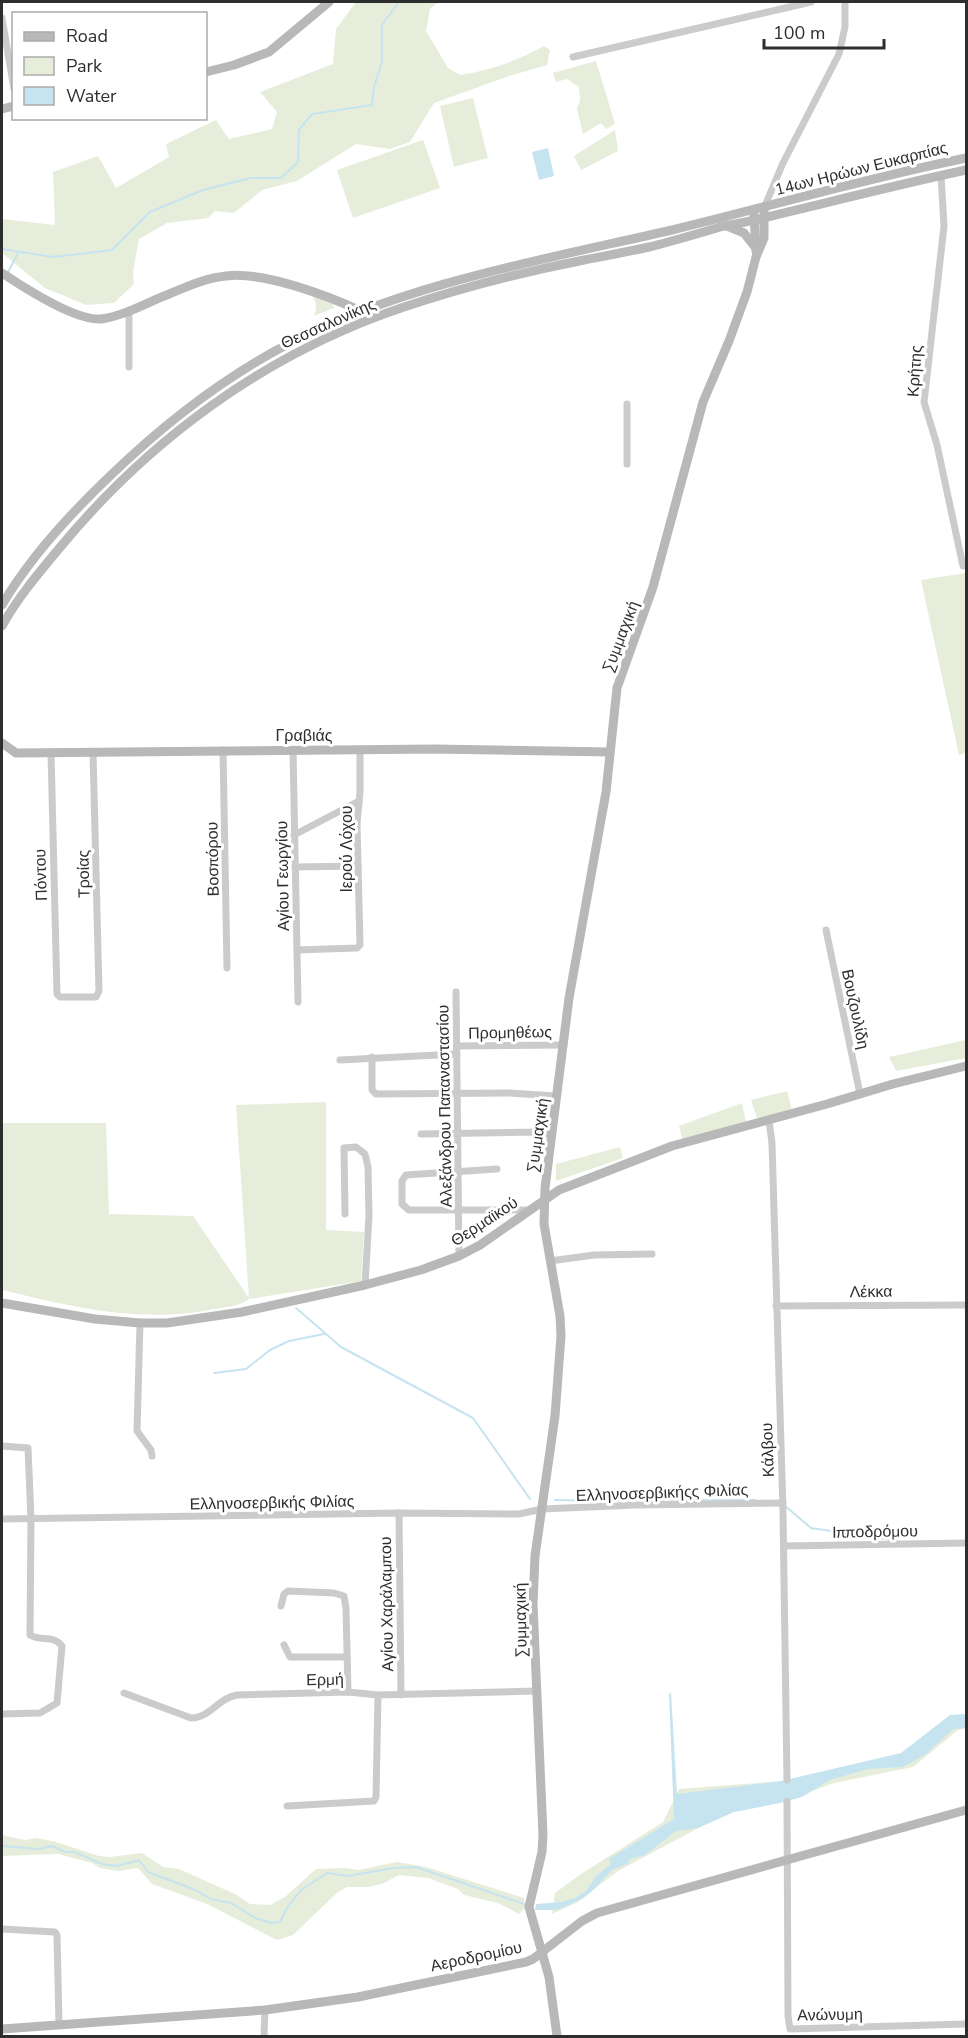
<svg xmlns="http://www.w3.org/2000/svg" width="968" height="2038" font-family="'Nunito Sans',sans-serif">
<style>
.green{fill:#e7eddb}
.water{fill:#c5e4ef}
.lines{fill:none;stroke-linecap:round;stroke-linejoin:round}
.stream{stroke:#c5e4ef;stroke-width:2}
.street{stroke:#cbcbcb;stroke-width:7}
.secondary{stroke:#b8b8b8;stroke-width:9}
.labels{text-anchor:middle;stroke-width:6;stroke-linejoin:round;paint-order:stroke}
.street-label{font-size:16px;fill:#2e2e2e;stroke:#fff}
</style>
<rect width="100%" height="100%" fill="#fff"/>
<!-- green -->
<g class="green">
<path d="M 356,2 L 438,2 L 430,9 L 426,31 L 448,68 L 460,75 C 491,70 517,61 544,46 L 550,50 L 547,65 L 509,76 L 434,103 L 410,142 L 390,149 L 356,144 L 297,181 L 262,190 L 234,213 L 215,211 L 208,218 L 167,223 L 139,239 L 133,272 L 134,284 L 114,303 L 86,305 L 45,288 L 2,253 L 2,219 L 55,225 L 53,172 L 98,156 L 116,188 L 169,157 L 166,144 L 216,120 L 229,139 L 272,129 L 277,112 L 260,92 L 333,64 L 336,29 Z"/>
<path d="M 596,61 L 615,124 L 606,129 L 601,123 L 583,134 L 577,109 L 580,100 L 579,87 L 567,79 L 556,82 L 553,73 Z"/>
<path d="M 473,98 L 488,158 L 454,167 L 440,106 Z"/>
<path d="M 615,130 L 618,151 L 581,170 L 574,156 Z"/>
<path d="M 423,140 L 440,188 L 353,218 L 337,170 Z"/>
<path d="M 310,294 L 333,304 L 334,308 L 314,316 C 317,308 317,300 310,294 Z"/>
<path d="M 966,573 L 966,753 L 959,755 L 921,580 Z"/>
<path d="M 966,1040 L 966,1058 L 896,1071 L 889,1057 Z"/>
<path d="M 787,1091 L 792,1110 L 758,1121 L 751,1100 Z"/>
<path d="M 326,1102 L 326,1230 L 364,1232 L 361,1281 L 249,1299 C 240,1306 227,1307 215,1309 C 143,1324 71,1307 2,1290 L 2,1123 L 106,1123 L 109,1214 L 193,1216 L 249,1298 L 236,1105 Z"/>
<path d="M 742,1103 L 746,1122 L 683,1142 L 679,1126 Z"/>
<path d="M 620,1147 L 623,1158 L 556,1181 L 556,1164 Z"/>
<path d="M 966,1714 L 966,1728 L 958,1730 L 913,1767 L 834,1783 L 785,1801 L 734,1809 L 618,1871 L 576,1903 L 552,1914 L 555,1893 L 581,1874 L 663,1822 L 679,1789 L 783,1781 L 903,1754 Z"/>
<path d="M 2,1835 L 25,1840 L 37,1838 L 56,1842 L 99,1856 L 110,1857 L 142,1853 L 163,1867 L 179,1869 L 235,1894 L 250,1904 L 270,1905 L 285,1897 L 316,1869 L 345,1868 L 358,1870 L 397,1862 L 426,1867 L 524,1898 L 525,1908 L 519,1914 L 498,1903 L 464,1895 L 458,1889 L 428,1878 L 399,1875 L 382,1884 L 368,1887 L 347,1887 L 338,1892 L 293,1935 L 277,1940 L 207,1904 L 152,1884 L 138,1868 L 118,1871 L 100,1868 L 92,1863 L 58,1854 L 2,1856 Z"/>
</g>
<!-- water -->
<g class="water">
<path d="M 548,148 L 554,176 L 539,180 L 532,152 Z"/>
<path d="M 671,1693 L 677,1794 L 781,1781 L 901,1753 L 950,1715 L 966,1714 L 966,1728 L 953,1729 L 926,1754 L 903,1767 L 868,1769 L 830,1780 L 802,1797 L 780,1803 L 734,1812 L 698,1828 L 676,1831 L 645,1855 L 629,1859 L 629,1863 L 612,1870 L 591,1892 L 582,1899 L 557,1910 L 535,1910 L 536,1904 L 562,1902 L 575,1898 L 587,1890 L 596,1876 L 611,1864 L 609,1859 L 674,1819 L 669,1694 Z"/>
</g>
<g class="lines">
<!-- stream -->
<g class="stream">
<path d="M 2,249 L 53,257 L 112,250 L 150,212 L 203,190 L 251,178 L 281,178 L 298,162 L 299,130 L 312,114 L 372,105 L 374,87 L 382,62 L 382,25 L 399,2"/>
<path d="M 8,272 L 18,253"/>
<path d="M 296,1308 L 341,1347 L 473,1418 L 530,1499"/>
<path d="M 214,1373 L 246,1369 L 270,1350 L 289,1341 L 324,1334"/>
<path d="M 555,1500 C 622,1502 689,1499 756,1500"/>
<path d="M 784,1505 L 811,1528 L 898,1541"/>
<path d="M 2,1846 L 39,1849 L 52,1846 L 65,1852 L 74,1852 L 102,1864 L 117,1866 L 139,1860 L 148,1872 L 193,1889 L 211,1899 L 231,1903 L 255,1918 L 271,1923 L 280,1922 L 287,1908 L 301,1890 L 327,1873 L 348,1876 L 393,1868 L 416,1867 L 527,1905"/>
</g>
<!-- street -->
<g class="street">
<path d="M 2,18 L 14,89"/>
<path d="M 573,57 L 811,2"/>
<path d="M 941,175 L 944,226 L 924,402 L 937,445 L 963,566 L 966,565"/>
<path d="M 764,208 L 783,163 L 839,54 L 845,27 L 845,2"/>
<path d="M 129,311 L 129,367"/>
<path d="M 627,404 L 627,464"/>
<path d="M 223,750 L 227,968"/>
<path d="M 293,750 L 298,1002"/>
<path d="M 51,753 L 57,994 L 60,997 L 96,997 L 99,991 L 93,752"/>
<path d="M 294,835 L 359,801"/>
<path d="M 295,867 L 358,866"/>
<path d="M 826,930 L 860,1094"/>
<path d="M 297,950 L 357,948 L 360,945 L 357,824 L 360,792 L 360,750"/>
<path d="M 456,992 L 459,1256"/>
<path d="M 457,1046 L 564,1045"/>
<path d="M 372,1057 L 372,1090 L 376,1094 L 509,1093 L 557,1096"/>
<path d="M 340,1060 L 457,1054"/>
<path d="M 769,1120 L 772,1143 L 783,1511 L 787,1780"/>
<path d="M 421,1134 L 538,1132 L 552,1135"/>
<path d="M 497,1169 L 406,1175 L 402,1181 L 402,1204 L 409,1210 L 528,1210"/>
<path d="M 345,1214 L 344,1148 L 356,1147 L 365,1154 L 368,1167 L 369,1216 L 365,1285"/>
<path d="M 550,1261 L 594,1255 L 652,1254"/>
<path d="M 776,1306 L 966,1305"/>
<path d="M 140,1323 L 137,1431 L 151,1450 L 152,1456"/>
<path d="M 2,1446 L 28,1448 L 31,1518 L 30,1635 C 42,1642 52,1634 62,1646 L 57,1703 L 40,1713 L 2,1714"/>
<path d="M 399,1513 L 401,1695"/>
<path d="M 2,1519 L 399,1513 L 519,1514 L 542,1509 L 636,1505 L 783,1503"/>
<path d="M 784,1546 L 966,1543"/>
<path d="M 281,1606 L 284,1594 L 288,1591 L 334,1593 L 344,1596 L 346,1608 L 348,1692"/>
<path d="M 284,1645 L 290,1657 L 347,1657"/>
<path d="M 124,1693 L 191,1718 C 210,1718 218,1698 237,1695 L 348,1692 L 378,1695 L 537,1691"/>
<path d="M 787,1801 L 788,2016 L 790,2029 L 966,2024"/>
<path d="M 287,1806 L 374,1801 L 376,1797 L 378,1695"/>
<path d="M 2,1929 L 55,1932 L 57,1935 L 59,2025"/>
<path d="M 264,2036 L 265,2010"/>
</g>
<!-- secondary -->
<g class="secondary">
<path d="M 206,72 L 234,65 L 269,52 L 329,2"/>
<path d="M 2,109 L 14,106"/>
<path d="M 754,214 L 756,251"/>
<path d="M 727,226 L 744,233 L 755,247"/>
<path d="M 2,273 C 23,287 76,321 101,319 C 124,316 148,302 169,294 C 188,286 206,278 226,276 C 263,271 329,296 363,312"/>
<path d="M 2,605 C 30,557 71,513 111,475 C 164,424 223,378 288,344 C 403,284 546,259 672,230 C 770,206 868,178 966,158"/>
<path d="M 2,626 C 17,599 37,575 57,551 C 148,440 265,354 401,308 C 460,288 523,272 584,260 C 605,256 627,252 649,247 C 674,241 699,233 724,226 C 738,223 753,221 767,217 C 834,201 900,184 966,170"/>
<path d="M 2,743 L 16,753 L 435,749 L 610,752"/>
<path d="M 2,1303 L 95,1319 L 140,1323 L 167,1323 L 242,1312 L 365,1285 L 421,1270 L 459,1256 L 480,1245 L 559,1190 L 672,1146 L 827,1104 L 893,1084 L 966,1066"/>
<path d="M 2,2029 L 265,2010 L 358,1997 L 526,1962 L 533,1959 L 582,1921 L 597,1913 L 966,1810"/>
<path d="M 557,2036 L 549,1977 L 529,1907 L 542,1852 L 543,1835 L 533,1604 L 535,1556 L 555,1416 L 561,1336 L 560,1316 L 544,1224 L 545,1188 L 569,998 L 606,792 L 617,688 L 653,587 L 703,402 L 729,341 L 747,292 L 756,257 L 764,238 L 764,208"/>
</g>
</g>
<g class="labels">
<!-- street labels -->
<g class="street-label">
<text transform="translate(861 168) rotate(-14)" y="6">14ων Ηρώων Ευκαρπίας</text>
<text transform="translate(328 323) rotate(-24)" y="6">Θεσσαλονίκης</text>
<text transform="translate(914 371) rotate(-86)" y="6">Κρήτης</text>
<text transform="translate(620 636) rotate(-69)" y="6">Συμμαχική</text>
<text x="304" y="741">Γραβιάς</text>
<text transform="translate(346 849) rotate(-90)" y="6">Ιερού Λόχου</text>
<text transform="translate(212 859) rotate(-91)" y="6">Βοσπόρου</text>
<text transform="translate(83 874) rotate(-91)" y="6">Τροίας</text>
<text transform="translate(40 875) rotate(-92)" y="6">Πόντου</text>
<text transform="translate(282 876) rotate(-91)" y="6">Αγίου Γεωργίου</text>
<text transform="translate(856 1009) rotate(78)" y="6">Βουζουλίδη</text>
<text transform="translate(510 1032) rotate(-1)" y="6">Προμηθέως</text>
<text transform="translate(444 1106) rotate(-91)" y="6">Αλεξάνδρου Παπαναστασίου</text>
<text transform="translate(537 1135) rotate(-82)" y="6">Συμμαχική</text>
<text transform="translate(484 1221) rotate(-33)" y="6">Θερμαϊκού</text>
<text transform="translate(871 1291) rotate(-1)" y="6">Λέκκα</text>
<text transform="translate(767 1450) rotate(-92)" y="6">Κάλβου</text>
<text transform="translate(662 1492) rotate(-2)" y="6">Ελληνοσερβικήςς Φιλίας</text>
<text transform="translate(272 1502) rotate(-1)" y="6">Ελληνοσερβικής Φιλίας</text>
<text transform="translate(875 1531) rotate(-1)" y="6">Ιπποδρόμου</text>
<text transform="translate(386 1604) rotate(-91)" y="6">Αγίου Χαράλαμπου</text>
<text transform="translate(520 1620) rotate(-91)" y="6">Συμμαχική</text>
<text transform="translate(325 1679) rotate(-1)" y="6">Ερμή</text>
<text transform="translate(476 1956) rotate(-12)" y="6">Αεροδρομίου</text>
<text transform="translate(830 2014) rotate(-1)" y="6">Ανώνυμη</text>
</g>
</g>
<!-- border -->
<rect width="968" height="2038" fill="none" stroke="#2e2e2e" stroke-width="6"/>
<!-- legend -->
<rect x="12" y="12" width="195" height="108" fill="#ffffff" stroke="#ababab" stroke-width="1.5"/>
<rect x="24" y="32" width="30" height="9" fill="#b8b8b8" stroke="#ababab" stroke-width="1.5"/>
<text x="66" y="42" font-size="18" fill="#2e2e2e">Road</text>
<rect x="24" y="57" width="30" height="18" fill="#e7eddb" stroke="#ababab" stroke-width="1.5"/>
<text x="66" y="72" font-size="18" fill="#2e2e2e">Park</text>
<rect x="24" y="87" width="30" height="18" fill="#c5e4ef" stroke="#ababab" stroke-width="1.5"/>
<text x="66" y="102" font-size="18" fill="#2e2e2e">Water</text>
<!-- scale -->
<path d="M764 39v9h120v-9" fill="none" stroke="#2e2e2e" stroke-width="3"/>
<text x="773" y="39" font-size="18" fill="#2e2e2e" stroke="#ffffff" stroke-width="4.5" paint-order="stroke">100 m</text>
</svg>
